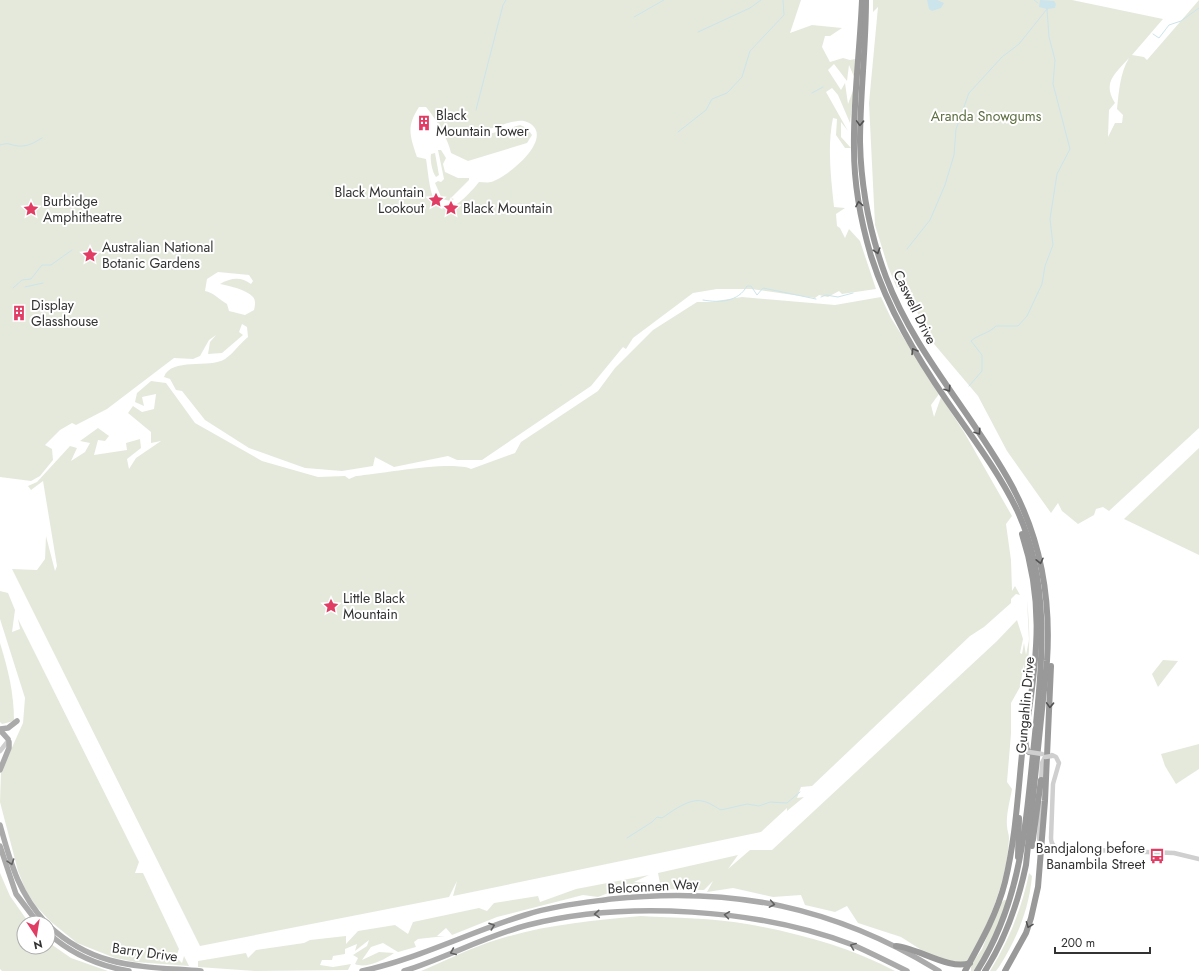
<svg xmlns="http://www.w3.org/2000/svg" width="1199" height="971" font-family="Jost,sans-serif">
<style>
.green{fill:#e5e9dc;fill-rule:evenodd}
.water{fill:#cce4eb}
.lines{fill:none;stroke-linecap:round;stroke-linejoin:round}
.stream{stroke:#cce4eb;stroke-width:1}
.minor{stroke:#cfcfcf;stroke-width:4.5}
.major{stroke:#aaa;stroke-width:5.5}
.highway{stroke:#999;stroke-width:6}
.minor-bridge{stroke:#cfcfcf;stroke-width:4.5}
.oneway{stroke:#515151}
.oneway2{stroke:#626262}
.labels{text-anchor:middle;stroke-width:4;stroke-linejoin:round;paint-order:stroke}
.poi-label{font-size:14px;fill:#323232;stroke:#fff;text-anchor:start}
.park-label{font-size:14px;fill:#5d6e40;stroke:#fff}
.street-label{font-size:14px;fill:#323232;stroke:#fff}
</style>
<rect width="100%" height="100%" fill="#fff"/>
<!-- green -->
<g class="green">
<path d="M 0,0 L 801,0 L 790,33 L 812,25 L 842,28 L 830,36 L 825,36 L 822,47 L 830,62 L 843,58 L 850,60 L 855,59 L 855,79 L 849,65 L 847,81 L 834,64 L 828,70 L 841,90 L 845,83 L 848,104 L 854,88 L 850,123 L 838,95 L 832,88 L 826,92 L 848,131 L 841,122 L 841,137 L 851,148 L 845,148 L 836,135 L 837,119 L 833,118 C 827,147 831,178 834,207 L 845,208 L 836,214 L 837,226 L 840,228 L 845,238 L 849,229 L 860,241 L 876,289 L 842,294 L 839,291 L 828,297 L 819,295 L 815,298 L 751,289 L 717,289 L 693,293 L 633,338 L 626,349 L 623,347 L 591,386 L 482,460 L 457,460 L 448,456 L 394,467 L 375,457 L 373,466 L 342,471 L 305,468 L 249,448 L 205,420 L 182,391 L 176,390 L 170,379 L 164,377 C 171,357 209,369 225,359 C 234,353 240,343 248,337 L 247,327 L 242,324 L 239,332 L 243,335 L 222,353 L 208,354 L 210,342 L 216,335 L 209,340 L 200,356 L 193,359 L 174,358 L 107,409 L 76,425 L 72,423 L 60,430 L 45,445 L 52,449 L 53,460 L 40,476 L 31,481 L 0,477 ZM 419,107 L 426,107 C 436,119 448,138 451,153 L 468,161 L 527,143 L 532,135 L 527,128 L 520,125 L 479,137 L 479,131 C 492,130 512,119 524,121 C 528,122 532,124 534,127 C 548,144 506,178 491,182 C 488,183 483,182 479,182 C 471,192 444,224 434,199 C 429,190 428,170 426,159 L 417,157 C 410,136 406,127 419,107 ZM 218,272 L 249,275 L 253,281 L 251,284 C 241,276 230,278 220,284 C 229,286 246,289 253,297 C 256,300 255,306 254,310 L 245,315 L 229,311 L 227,304 C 220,300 213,292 205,291 L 207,279 Z"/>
<path d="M 873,0 L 1072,0 L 1163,19 L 1132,55 L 1144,57 L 1147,60 L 1199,0 L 1199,428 L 1109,511 L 1103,507 L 1096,509 L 1094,515 L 1078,524 L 1062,511 L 1058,503 L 1051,513 L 1007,451 L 978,396 L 929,338 L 909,294 L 902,286 L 897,288 L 888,267 L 875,225 L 869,103 L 878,7 L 873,12 ZM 1129,58 C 1120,73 1119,91 1117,109 L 1123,115 L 1122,123 L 1115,123 L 1108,137 L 1109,110 L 1115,103 C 1102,82 1115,74 1129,58 Z"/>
<path d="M 438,150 L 441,150 L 446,158 L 443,164 L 445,172 L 458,178 L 469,178 L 469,180 L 451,198 L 454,199 L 450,201 L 442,199 L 435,183 L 438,181 L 441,182 L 444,179 Z"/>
<path d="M 435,153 L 439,175 L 436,177 C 432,172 430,160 431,154 Z"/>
<path d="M 742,297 L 835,305 L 881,297 L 891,318 L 939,394 L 931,405 L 934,417 L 941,397 L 964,432 L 1012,516 L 1006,524 L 1011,560 L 1012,591 L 1015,586 L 1020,595 L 1016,594 L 1011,599 L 1011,603 L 984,627 L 970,636 L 812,786 L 801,787 L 797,798 L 804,797 L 787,811 L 787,808 L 761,832 L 453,896 L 457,881 L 449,897 L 200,946 L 12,569 L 37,570 L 45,559 L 46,536 L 55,571 L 57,566 L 43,481 L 31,490 L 28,486 L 37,482 L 70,446 L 77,448 L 71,461 L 85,452 L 90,443 L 80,441 L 98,428 L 109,436 L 105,441 L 98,440 L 94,455 L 127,450 L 126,443 L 140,439 L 141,448 L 127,459 L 129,469 L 136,458 L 161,441 L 151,443 L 151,432 L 128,413 L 133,406 L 142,412 L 154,409 L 156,394 L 142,397 L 144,406 L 135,402 L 137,393 L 151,381 L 166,383 L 195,423 L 262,461 L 318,477 L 345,476 L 349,479 L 356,476 C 380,474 453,460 471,469 L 515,453 L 521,442 L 598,391 L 615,368 L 653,330 L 697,302 L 710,302 Z"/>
<path d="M 1199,448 L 1199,555 L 1124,519 Z"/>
<path d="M 0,591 L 8,593 L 15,610 L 12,632 L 20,629 L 18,619 L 139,862 L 135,873 L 143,873 L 179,949 L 176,957 L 182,963 L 184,956 L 189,966 L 135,962 L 115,958 L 77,943 L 50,921 L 36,906 L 26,891 L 18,871 L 0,802 L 1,772 L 23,723 L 25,698 L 0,619 Z"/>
<path d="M 1027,600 C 1030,629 1031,657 1024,686 L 1024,664 L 1020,687 L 1011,703 L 1011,734 L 1007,782 L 1012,789 C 1010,801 1006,814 1007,826 C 1007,830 1009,834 1009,838 C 1007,883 988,925 967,963 L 937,960 L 901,937 L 858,923 L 847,906 L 835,912 L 805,905 L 801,895 L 773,897 L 733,888 L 707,892 L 713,881 L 704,890 L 661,889 L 658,873 L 738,855 L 728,869 L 750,850 L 772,850 L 997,641 L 1017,620 L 1023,639 L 1020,653 L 1022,654 L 1024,643 L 1026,655 L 1029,640 Z"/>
<path d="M 0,643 C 8,669 14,693 14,721 L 2,724 L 0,722 Z"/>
<path d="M 1163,660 L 1178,661 L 1158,687 L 1152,674 Z"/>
<path d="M 1199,744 L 1199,769 L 1176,784 L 1165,766 L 1161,754 Z"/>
<path d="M 0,873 L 10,896 L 29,923 L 24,923 L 24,947 L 48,947 L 48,942 L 71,958 L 108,971 L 2,971 L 0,969 Z"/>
<path d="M 1029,873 L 1032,876 C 1029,910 1017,938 999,967 L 996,971 L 990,971 C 1009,940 1022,908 1029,873 Z"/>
<path d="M 649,875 L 634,882 L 648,883 L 651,889 L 619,892 L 616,890 L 598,897 L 583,895 L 497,917 L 452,935 L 446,928 L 437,936 L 445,936 L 418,939 L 414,942 L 416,947 L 398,952 L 383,943 L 371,947 L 362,960 L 379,952 L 394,953 C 384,960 366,969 355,964 L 358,958 L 353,955 L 367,946 L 369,940 L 355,951 L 357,944 L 345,949 L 345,954 L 333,956 L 332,960 L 322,960 L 320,965 L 333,967 L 351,964 L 348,970 L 255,971 L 198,967 L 198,961 L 246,953 L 248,958 L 256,950 L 304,943 L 310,940 L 346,936 L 346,944 L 358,931 L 395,925 L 408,934 L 413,922 L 479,908 L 487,911 L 494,903 L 538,896 L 540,902 L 576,889 Z"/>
<path d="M 1004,900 L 1006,900 L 1006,907 L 986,952 L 974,971 L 971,971 L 971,965 L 982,949 L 1000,904 Z"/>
<path d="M 641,916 C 676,918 712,918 747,924 C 797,933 850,947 895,971 L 421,971 C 440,963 460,953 479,946 C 531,926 586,921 641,916 Z"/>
</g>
<!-- water -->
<g class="water">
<path d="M 927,0 L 937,0 L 944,3 L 941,8 L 932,11 L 929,9 Z"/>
<path d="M 1040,0 L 1054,1 L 1056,4 L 1055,8 L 1047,9 L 1039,7 Z"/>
</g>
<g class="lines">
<!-- stream -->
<g class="stream">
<path d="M 1034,0 L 1038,3"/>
<path d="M 634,17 L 664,0"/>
<path d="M 698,32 L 750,8 L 761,0"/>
<path d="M 1153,34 L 1159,38 L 1169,25 L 1181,21 L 1199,8"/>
<path d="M 812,93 L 823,87"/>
<path d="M 476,110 L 503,5 L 506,0"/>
<path d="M 678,132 L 706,110 L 712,99 L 727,93 L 742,77 L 750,51 L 784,15 L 783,0"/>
<path d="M 0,145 C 10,142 9,145 18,146 C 28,147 35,142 42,138"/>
<path d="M 907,249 L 930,220 L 945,185 L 954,155 L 956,129 L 969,93 L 1002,57 L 1019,44 L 1047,9"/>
<path d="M 25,287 L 43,283"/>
<path d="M 13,288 L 22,280 L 31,279 L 42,265 L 51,265 L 72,250"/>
<path d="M 821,297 L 826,295 L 838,297 L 853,293"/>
<path d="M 703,300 C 720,303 738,302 747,286 L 751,286 L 757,295 L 763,288 L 816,299"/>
<path d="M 969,386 L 982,371 L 982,355 L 971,341 C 979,334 988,334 996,326 L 1018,326 L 1027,316 L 1042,284 L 1045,266 L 1053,245 L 1050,219 L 1057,174 L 1070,149 L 1053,84 L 1055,60 L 1049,37 L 1047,9"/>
<path d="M 627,838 L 652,822 L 657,817 L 662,818 C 671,812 689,798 702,801 C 709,802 715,807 721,810 L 747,804 L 759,806 L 770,802 L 787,803 L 800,792"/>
</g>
<!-- minor -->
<g class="minor">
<path d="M 0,751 L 8,741"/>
<path d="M 1052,755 L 1056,757 L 1059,763 L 1053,784 L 1051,838 C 1051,846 1056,848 1064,849 L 1174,853 L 1199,859"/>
<path d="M 1041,783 L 1042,763 L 1045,757"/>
<path d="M 1039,839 L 1041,803"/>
</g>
<!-- major -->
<g class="major">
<path d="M 0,729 L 8,728 L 17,721"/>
<path d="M 0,730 L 8,739"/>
<path d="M 0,770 L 9,748 L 9,742"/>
<path d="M 0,825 C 11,864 18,892 46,923"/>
<path d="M 0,846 L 16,894 L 38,923"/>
<path d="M 48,925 C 95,969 141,966 201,971"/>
<path d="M 48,933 C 71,954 99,966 129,971"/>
<path d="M 362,971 C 418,959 470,932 525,915 C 553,906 582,903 611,899 C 733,886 835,907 939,971"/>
<path d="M 404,971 C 446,958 485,936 528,925 C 626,900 759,909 853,945 C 871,953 889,962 907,971"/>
</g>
<!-- highway -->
<g class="highway">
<path d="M 862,0 C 860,50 853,100 854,149 C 854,185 861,222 871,256 C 888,309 916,356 947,401 C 972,437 998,471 1017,510 C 1053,587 1041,672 1033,754 C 1025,831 1020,903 977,971"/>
<path d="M 866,0 C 866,47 860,95 860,142 C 861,188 870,234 886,277 C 915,354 973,414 1012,486 C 1041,540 1051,600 1047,661 L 1026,865 C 1018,903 1006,938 985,971"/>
<path d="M 1022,534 C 1043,599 1038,651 1028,717 C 1027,725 1022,747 1029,752"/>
<path d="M 1032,846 L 1041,780"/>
<path d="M 1018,857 L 1019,818"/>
<path d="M 896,946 C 916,947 950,971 970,963"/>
<path d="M 965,971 C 981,942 997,914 1005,882 C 1016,837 1018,790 1023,744"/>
<path d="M 1005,971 L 1026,933 L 1031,918 L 1038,887 L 1045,801 L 1051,666"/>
</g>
<!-- minor-bridge -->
<g class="minor-bridge">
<path d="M 1029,752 L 1042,754"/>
<path d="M 1045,757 L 1052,756"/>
</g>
</g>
<!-- one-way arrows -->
<defs><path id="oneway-chevron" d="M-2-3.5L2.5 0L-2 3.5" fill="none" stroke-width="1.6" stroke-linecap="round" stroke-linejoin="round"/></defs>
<g class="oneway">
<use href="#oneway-chevron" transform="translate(860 123) rotate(92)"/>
<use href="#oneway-chevron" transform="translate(859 204) rotate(-100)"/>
<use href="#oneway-chevron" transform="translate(877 251) rotate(73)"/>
<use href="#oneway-chevron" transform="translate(914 351) rotate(-121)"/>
<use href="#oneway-chevron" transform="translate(948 389) rotate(56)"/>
<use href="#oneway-chevron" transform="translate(978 432) rotate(56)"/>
<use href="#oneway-chevron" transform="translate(1040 561) rotate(77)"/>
<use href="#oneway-chevron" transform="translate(1050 705) rotate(92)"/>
<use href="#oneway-chevron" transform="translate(1029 925) rotate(111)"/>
</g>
<g class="oneway2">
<use href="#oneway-chevron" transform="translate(11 862) rotate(72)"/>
<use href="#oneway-chevron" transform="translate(772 904) rotate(10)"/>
<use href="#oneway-chevron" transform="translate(597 914) rotate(176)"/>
<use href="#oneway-chevron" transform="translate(727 915) rotate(-172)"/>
<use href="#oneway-chevron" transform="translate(492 926) rotate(-19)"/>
<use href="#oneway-chevron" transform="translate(853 946) rotate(-159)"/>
<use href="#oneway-chevron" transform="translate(453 952) rotate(157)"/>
</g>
<!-- icons -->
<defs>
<symbol id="building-bare" viewBox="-9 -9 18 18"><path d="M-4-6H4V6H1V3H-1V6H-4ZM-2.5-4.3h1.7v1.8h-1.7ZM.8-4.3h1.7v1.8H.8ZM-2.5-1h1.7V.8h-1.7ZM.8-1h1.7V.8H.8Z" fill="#e13c64" stroke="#fff" stroke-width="2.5" paint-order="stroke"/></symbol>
<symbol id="sight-bare" viewBox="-9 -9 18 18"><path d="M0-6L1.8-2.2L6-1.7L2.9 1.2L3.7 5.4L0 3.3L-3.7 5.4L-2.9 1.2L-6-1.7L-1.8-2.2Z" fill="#e13c64" stroke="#fff" stroke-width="2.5" paint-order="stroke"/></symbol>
<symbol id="bus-bare" viewBox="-9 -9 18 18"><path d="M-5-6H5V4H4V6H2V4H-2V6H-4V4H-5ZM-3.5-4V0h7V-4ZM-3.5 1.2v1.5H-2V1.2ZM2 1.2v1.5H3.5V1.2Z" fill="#e13c64" stroke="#fff" stroke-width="2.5" paint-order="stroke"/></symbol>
</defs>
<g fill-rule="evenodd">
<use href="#building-bare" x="413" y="112" width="22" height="22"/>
<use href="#sight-bare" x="425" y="189" width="22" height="22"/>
<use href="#sight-bare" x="440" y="197" width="22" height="22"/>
<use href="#sight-bare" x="20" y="198" width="22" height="22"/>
<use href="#sight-bare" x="79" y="244" width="22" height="22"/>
<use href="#building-bare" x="8" y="302" width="22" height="22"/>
<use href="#sight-bare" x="320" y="595" width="22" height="22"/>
<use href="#bus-bare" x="1146" y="845" width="22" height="22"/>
</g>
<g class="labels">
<!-- poi labels -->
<g class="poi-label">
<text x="436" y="120">Black<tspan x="436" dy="16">Mountain Tower</tspan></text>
<text x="424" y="197" text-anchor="end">Black Mountain<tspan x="424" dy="16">Lookout</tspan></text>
<text x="43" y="206">Burbidge<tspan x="43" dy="16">Amphitheatre</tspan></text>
<text x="463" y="213">Black Mountain</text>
<text x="102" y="252">Australian National<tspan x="102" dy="16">Botanic Gardens</tspan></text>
<text x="31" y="310">Display<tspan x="31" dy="16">Glasshouse</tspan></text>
<text x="343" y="603">Little Black<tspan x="343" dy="16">Mountain</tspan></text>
<text x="1145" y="853" text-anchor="end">Bandjalong before<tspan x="1145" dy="16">Banambila Street</tspan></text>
</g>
<!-- park labels -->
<g class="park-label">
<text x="986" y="121">Aranda Snowgums</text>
</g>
<!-- street labels -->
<g class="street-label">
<text transform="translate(915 307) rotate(64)" y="5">Caswell Drive</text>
<text transform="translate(1025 705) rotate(-85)" y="5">Gungahlin Drive</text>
<text transform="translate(653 886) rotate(-3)" y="5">Belconnen Way</text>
<text transform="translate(145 952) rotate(8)" y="5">Barry Drive</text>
</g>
</g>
<!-- north arrow -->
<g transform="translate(36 935) rotate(168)"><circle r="19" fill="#ffffff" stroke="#adadad"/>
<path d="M0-3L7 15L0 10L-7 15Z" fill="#e13c64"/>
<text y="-6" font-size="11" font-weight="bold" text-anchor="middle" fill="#323232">N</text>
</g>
<!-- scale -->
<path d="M1055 947v6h95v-6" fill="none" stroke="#323232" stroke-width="2"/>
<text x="1061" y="947" font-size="12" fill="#323232" stroke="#ffffff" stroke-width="3" paint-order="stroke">200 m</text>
</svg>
